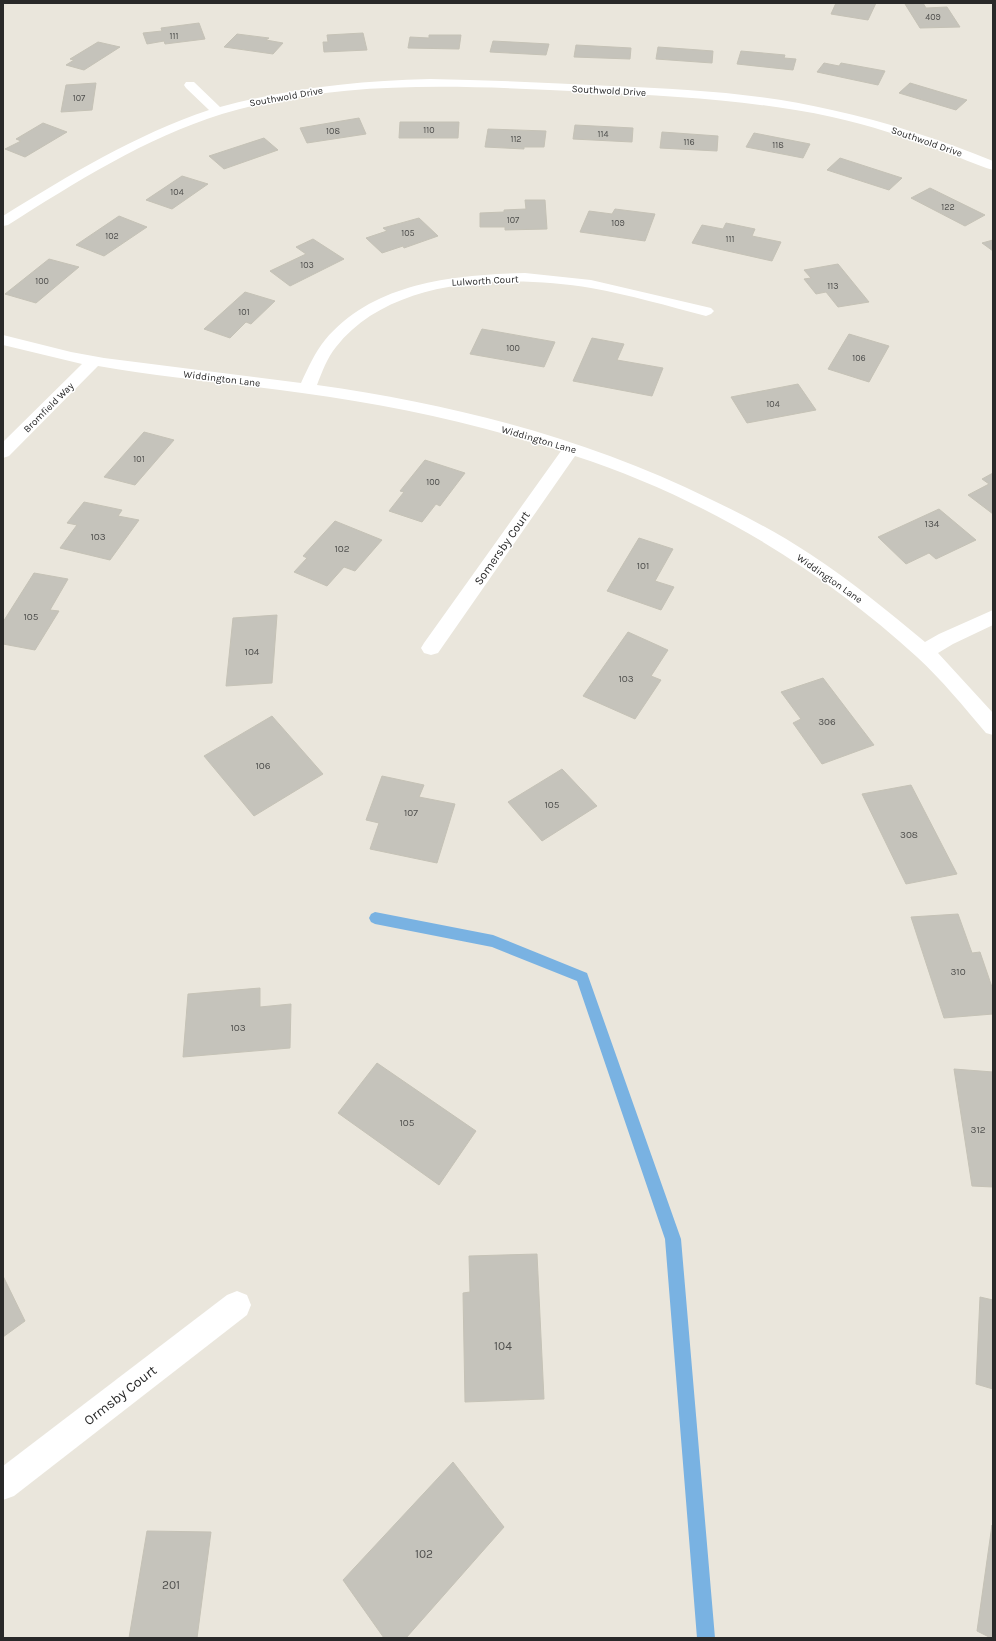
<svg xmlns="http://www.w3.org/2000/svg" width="996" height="1641" font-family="Karla,sans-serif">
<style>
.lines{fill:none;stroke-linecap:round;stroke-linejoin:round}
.stream{fill:#79b2e2;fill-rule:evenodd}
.building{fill:#c5c3bb;stroke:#c5c2b6}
.minor{fill:#fff;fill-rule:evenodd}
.labels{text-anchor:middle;stroke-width:3;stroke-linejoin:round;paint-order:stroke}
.far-number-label{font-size:9px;fill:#50504e}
.far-street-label{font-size:10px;fill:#292929;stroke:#fff}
.number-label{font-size:10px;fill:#50504e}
.street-label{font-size:12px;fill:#292929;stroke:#fff}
.near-number-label{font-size:12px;fill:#50504e}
.near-street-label{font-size:14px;fill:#292929;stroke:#fff}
</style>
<rect width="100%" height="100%" fill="#eae6dc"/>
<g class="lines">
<!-- stream -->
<path class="stream" d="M 375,912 L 493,935 L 587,973 L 681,1239 L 715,1638 L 697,1638 L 665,1239 L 577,981 L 492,947 L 375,924 L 371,922 L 369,918 L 371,914 Z"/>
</g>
<!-- building -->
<g class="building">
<path d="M 836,3 L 856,4 L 876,3 L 868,20 L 831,14 Z"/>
<path d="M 923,3 L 926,8 L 947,7 L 960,27 L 920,28 L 905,4 Z"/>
<path d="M 199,23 L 205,39 L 165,44 L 164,41 L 147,44 L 143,33 L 162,31 L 161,28 Z"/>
<path d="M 363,33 L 367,50 L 324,52 L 323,42 L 328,42 L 327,35 Z"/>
<path d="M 237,34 L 269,38 L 266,40 L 283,43 L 273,54 L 224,47 Z"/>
<path d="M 429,35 L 461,35 L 459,49 L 408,48 L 410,37 L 429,38 Z"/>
<path d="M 493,41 L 549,44 L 546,55 L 490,52 Z"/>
<path d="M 98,42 L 120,47 L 84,70 L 66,65 L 74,60 L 70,59 Z"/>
<path d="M 576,45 L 631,48 L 630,59 L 574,57 Z"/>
<path d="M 658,47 L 713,51 L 712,63 L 656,59 Z"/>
<path d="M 741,51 L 785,55 L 784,58 L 796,59 L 793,70 L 737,64 Z"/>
<path d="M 824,63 L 839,66 L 841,63 L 885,71 L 878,85 L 817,72 Z"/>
<path d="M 96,83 L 92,110 L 61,112 L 66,85 Z"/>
<path d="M 910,83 L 967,100 L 956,110 L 899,93 Z"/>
<path d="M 359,118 L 366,134 L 307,143 L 300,128 Z"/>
<path d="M 400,122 L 459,122 L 458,138 L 399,138 Z"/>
<path d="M 43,123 L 67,132 L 25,157 L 5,149 L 21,141 L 16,139 Z"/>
<path d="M 575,125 L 633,128 L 632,142 L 573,139 Z"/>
<path d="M 488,129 L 546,131 L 544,147 L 524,147 L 524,149 L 485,147 Z"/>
<path d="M 662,132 L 718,136 L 717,151 L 660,148 Z"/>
<path d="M 754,133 L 810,144 L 803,158 L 746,147 Z"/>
<path d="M 264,138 L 278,150 L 224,169 L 209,156 Z"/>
<path d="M 840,158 L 902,178 L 889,190 L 827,170 Z"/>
<path d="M 182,176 L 208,184 L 172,209 L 146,200 Z"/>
<path d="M 930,188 L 985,215 L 965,226 L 911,198 Z"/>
<path d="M 525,200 L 545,200 L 547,229 L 505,230 L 505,227 L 480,227 L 480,213 L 504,212 L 504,210 L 526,209 Z"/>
<path d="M 615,209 L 655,214 L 645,241 L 580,232 L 589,211 L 612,214 Z"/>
<path d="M 119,216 L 147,227 L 104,256 L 76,245 Z"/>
<path d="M 419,218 L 438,236 L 404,248 L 403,246 L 382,253 L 366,238 L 387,231 L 383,228 Z"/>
<path d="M 726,223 L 755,229 L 752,236 L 781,242 L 772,261 L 692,243 L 702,225 L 723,229 Z"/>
<path d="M 313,239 L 344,259 L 290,286 L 270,271 L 306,254 L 296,247 Z"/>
<path d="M 993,240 L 993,251 L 982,243 Z"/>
<path d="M 49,259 L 79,267 L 36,303 L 5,294 Z"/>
<path d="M 838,264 L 869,302 L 838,307 L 826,292 L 816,294 L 804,279 L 811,278 L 804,270 Z"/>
<path d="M 245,292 L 275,301 L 251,324 L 246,322 L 230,338 L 204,329 Z"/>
<path d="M 482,329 L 555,342 L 544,367 L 470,354 Z"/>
<path d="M 849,334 L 889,346 L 869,382 L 828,369 Z"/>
<path d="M 592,338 L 624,344 L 617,360 L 663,368 L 652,396 L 573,381 Z"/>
<path d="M 798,384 L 816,410 L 747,423 L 731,397 Z"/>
<path d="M 144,432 L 174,440 L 135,485 L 104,477 Z"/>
<path d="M 425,460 L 465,473 L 440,506 L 436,504 L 422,522 L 389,511 L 404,492 L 400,491 Z"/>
<path d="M 993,473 L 993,514 L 968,495 L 989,484 L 982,479 Z"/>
<path d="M 84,502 L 122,510 L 118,516 L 139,520 L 110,560 L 60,548 L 77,525 L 67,523 Z"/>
<path d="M 939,509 L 976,540 L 936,559 L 929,553 L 906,564 L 878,537 Z"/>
<path d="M 335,521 L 382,540 L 355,571 L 344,567 L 327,586 L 294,572 L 307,558 L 303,556 Z"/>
<path d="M 639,538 L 673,549 L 655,581 L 674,587 L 661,610 L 607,591 Z"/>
<path d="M 34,573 L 68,579 L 50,610 L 59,611 L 35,650 L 3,644 L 3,622 Z"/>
<path d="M 277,615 L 272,683 L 226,686 L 233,618 Z"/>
<path d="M 628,632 L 668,650 L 651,676 L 661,680 L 635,719 L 583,696 Z"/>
<path d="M 823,678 L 874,745 L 822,764 L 793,723 L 801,719 L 781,692 Z"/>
<path d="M 272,716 L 323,774 L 254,816 L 204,756 Z"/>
<path d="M 562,769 L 597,806 L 542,841 L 508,802 Z"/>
<path d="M 382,776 L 424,785 L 419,797 L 455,804 L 437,863 L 370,849 L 379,823 L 366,820 Z"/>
<path d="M 911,785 L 957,874 L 906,884 L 862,794 Z"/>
<path d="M 958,914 L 972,953 L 980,952 L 993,990 L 993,1014 L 944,1018 L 911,917 Z"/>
<path d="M 260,988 L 260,1007 L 291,1004 L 290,1048 L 183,1057 L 188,994 Z"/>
<path d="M 377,1063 L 476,1131 L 439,1185 L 338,1113 Z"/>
<path d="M 954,1069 L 993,1072 L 993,1187 L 972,1186 Z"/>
<path d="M 537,1254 L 544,1399 L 465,1402 L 463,1293 L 470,1292 L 469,1256 Z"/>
<path d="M 3,1276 L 25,1321 L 3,1337 Z"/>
<path d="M 980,1297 L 993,1300 L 993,1389 L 976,1384 Z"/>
<path d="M 453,1462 L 504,1527 L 406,1638 L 384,1638 L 343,1580 Z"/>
<path d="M 992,1525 L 993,1638 L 991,1638 L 977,1631 Z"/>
<path d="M 147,1531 L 211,1532 L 197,1638 L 129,1638 Z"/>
</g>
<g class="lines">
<!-- minor -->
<g class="minor">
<path d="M 430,79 C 490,80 550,83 611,86 C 685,89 760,93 832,110 C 887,122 941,140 993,161 L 993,170 C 975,165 958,156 940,150 C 905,137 869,125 832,117 C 752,100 672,96 591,92 C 468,86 342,78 222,114 C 145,138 76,182 8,225 L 3,226 L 3,216 C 69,175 135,135 209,110 L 186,88 L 184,85 L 186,82 L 194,82 L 220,107 C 292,88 355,81 430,79 Z"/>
<path d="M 525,273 L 591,280 L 711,308 L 714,311 L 711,314 L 706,316 C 668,306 630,295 591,288 C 510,275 392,276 336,347 C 327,358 322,372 317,385 C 453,404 586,438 710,499 C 744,515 778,533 810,554 C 851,581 888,611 925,642 L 939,634 L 993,610 L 993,625 L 953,644 L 938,653 L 993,713 L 993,735 L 986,733 C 964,707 942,680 917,657 C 819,567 701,497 575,456 L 438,653 L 431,655 L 424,653 L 421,648 L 424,643 L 561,451 C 476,423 390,405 302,393 C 234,383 165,378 98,366 L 9,456 L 3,458 L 3,442 L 82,364 L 3,345 L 3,335 L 71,352 L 104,358 L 301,383 C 308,368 315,352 325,340 C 374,282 454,275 525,273 Z"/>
<path d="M 237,1291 L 247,1295 L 251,1305 L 247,1315 L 14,1496 L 3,1500 L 3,1466 L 227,1295 Z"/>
</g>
</g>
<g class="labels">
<!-- far-number labels -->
<g class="far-number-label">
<text x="933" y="20">409</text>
<text x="174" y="39">111</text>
<text x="79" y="101">107</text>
<text x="429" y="133">110</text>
<text x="333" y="134">108</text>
<text x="603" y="137">114</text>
<text x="516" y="142">112</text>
<text x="689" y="145">116</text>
<text x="778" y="148">118</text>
<text x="177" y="195">104</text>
<text x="948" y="210">122</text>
<text x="513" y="223">107</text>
<text x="618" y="226">109</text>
<text x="408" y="236">105</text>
<text x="112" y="239">102</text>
<text x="730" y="242">111</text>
<text x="307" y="268">103</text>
<text x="42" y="284">100</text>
<text x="833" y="289">113</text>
<text x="244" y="315">101</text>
<text x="513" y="351">100</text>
<text x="859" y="361">106</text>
<text x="773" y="407">104</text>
<text x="139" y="462">101</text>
<text x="433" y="485">100</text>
</g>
<!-- far-street labels -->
<g class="far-street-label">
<text transform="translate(609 90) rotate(3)" y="4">Southwold Drive</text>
<text transform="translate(286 96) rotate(-10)" y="4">Southwold Drive</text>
<text transform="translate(927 141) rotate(19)" y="4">Southwold Drive</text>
<text transform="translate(485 280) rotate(-3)" y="4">Lulworth Court</text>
<text transform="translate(222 378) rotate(7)" y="4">Widdington Lane</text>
<text transform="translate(48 407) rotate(-45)" y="4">Bromfield Way</text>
<text transform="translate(539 439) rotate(16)" y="4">Widdington Lane</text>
<text transform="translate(830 578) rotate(35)" y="4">Widdington Lane</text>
</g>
<!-- number labels -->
<g class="number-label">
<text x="932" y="527">134</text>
<text x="98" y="540">103</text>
<text x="342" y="552">102</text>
<text x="643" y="569">101</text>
<text x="31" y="620">105</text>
<text x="252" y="655">104</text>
<text x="626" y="682">103</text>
<text x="827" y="725">306</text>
<text x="263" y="769">106</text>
<text x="552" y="808">105</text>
<text x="411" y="816">107</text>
<text x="909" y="838">308</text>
<text x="958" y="975">310</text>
<text x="238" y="1031">103</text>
<text x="407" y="1126">105</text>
<text x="978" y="1133">312</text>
</g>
<!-- street labels -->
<g class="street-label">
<text transform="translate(502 548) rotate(-55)" y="4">Somersby Court</text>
</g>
<!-- near-number labels -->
<g class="near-number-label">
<text x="503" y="1350">104</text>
<text x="424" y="1558">102</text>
<text x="171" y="1589">201</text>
</g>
<!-- near-street labels -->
<g class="near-street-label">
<text transform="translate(120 1395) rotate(-38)" y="5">Ormsby Court</text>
</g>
</g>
<!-- border -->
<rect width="996" height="1641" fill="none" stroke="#292929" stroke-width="8"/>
</svg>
